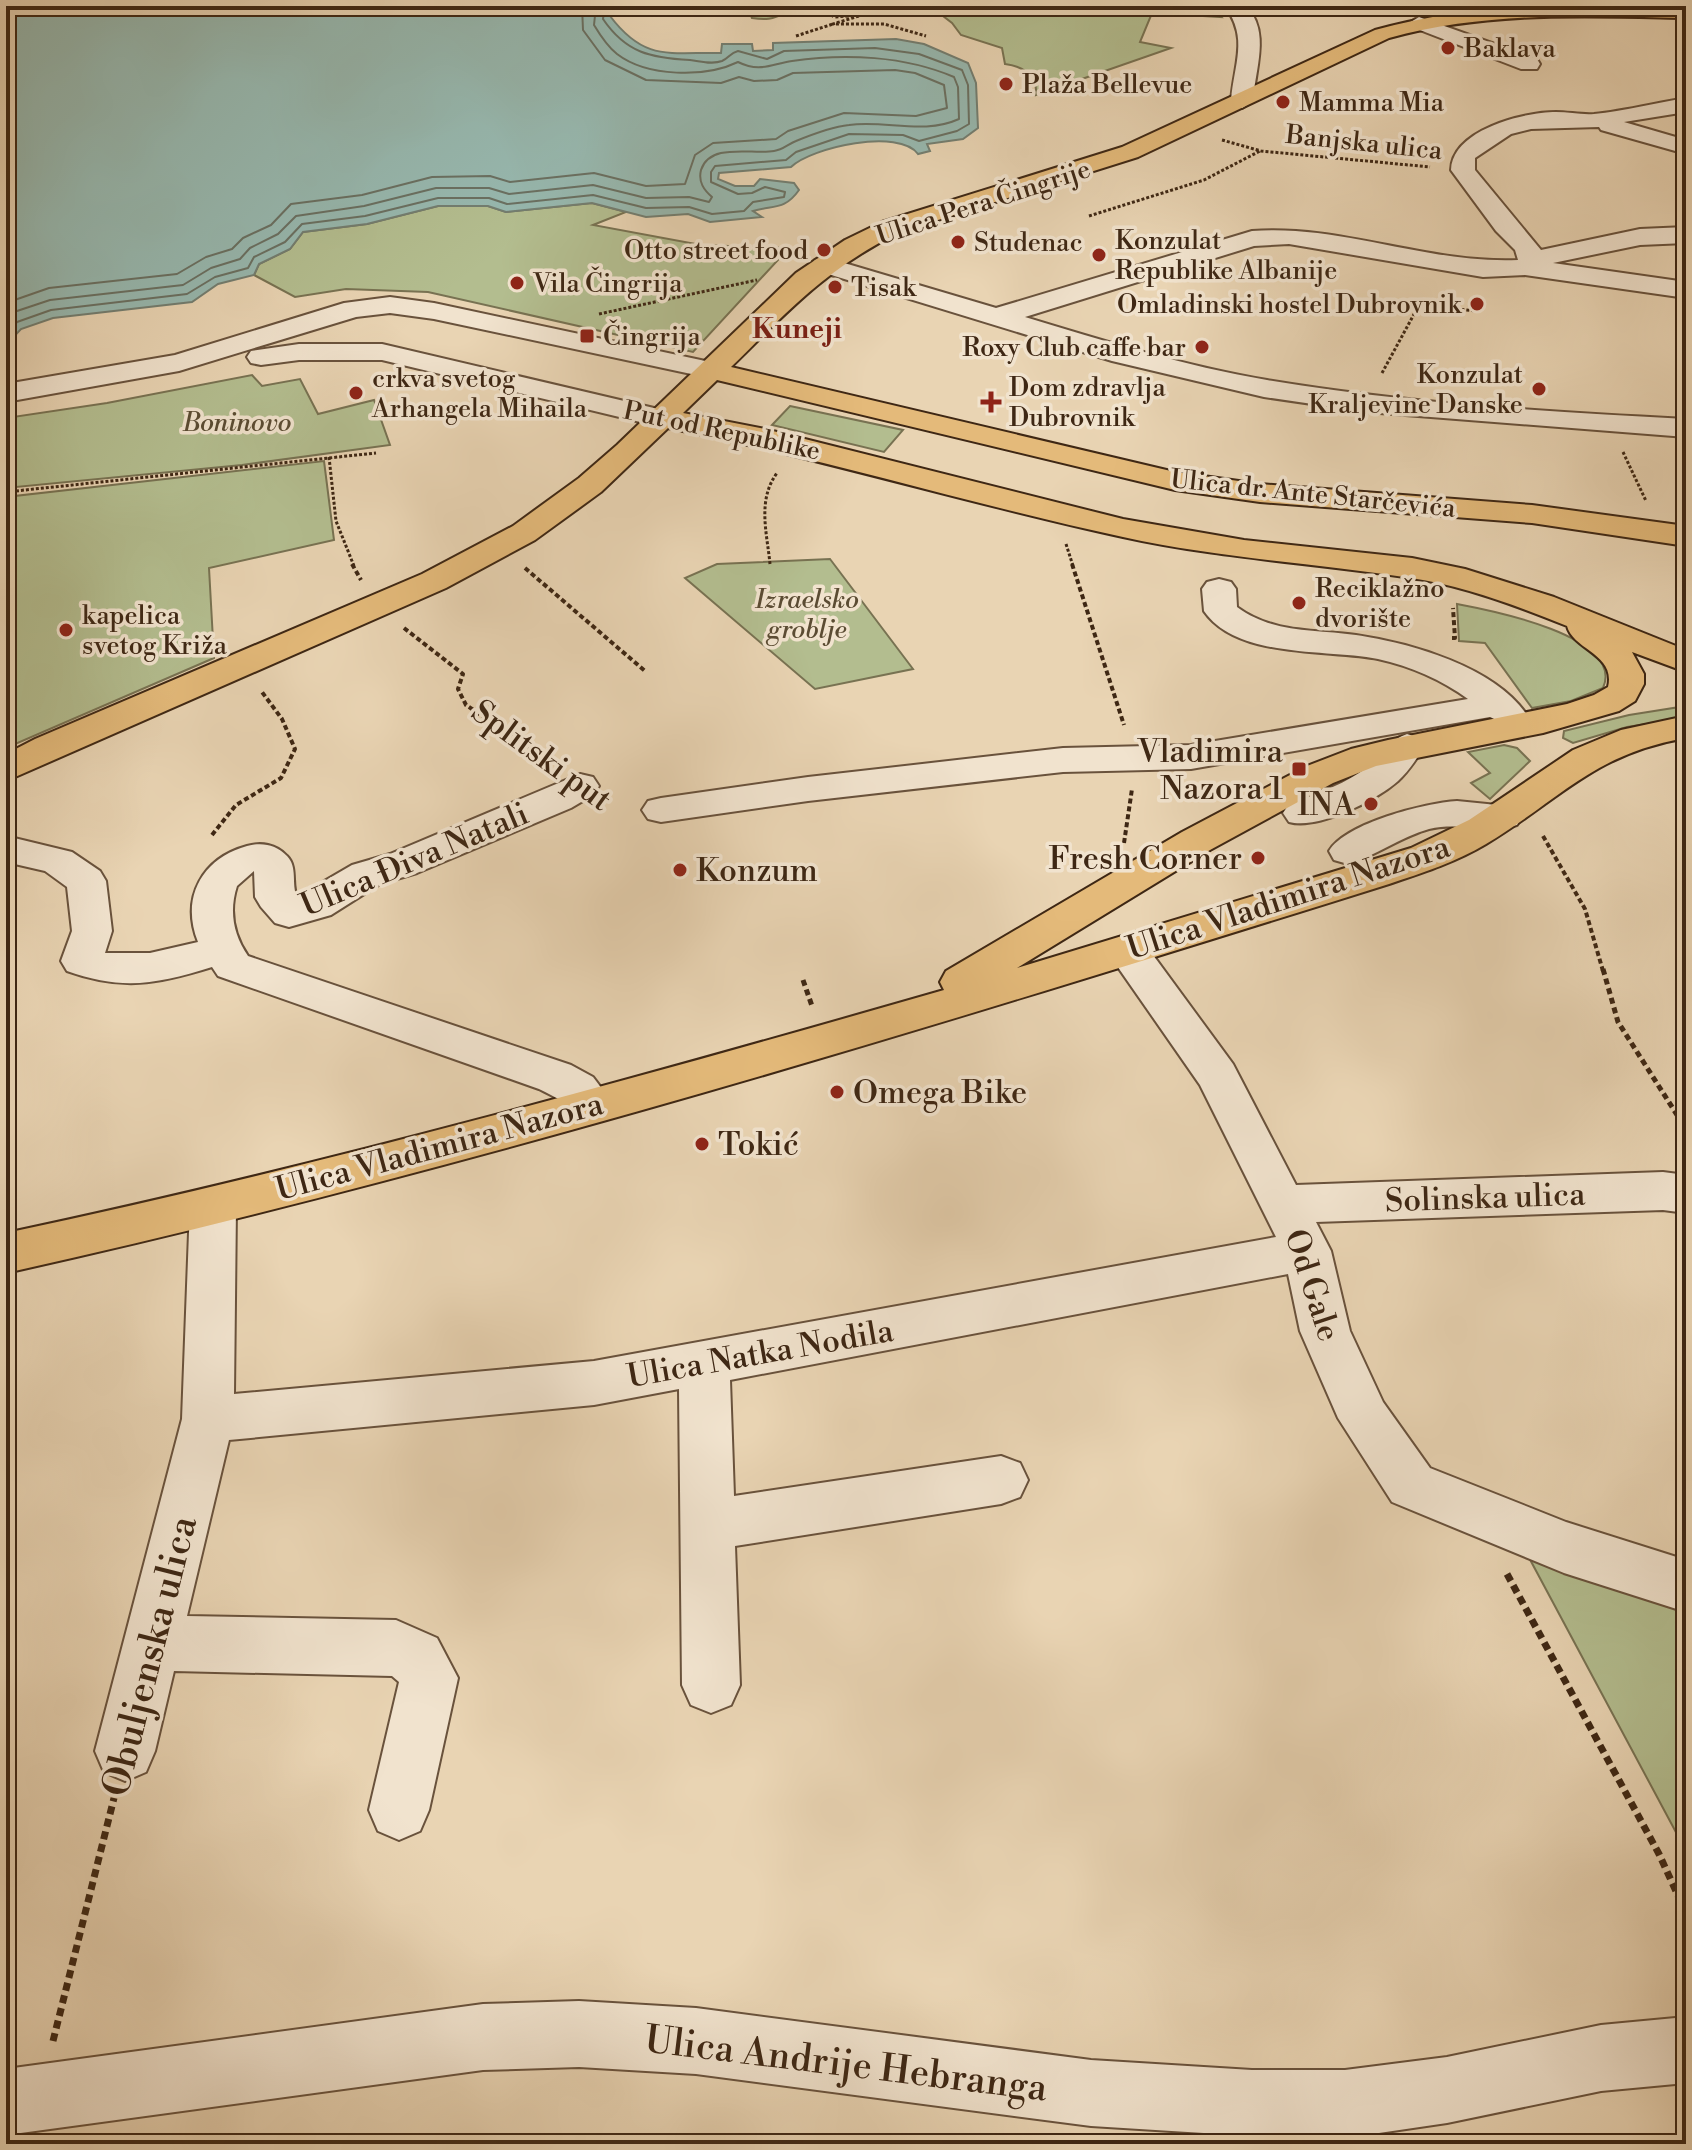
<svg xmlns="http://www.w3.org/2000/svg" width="1692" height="2150" font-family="'Libre Bodoni',serif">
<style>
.green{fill:#b3bd8f;stroke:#787252;stroke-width:2}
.water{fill:#97b8af;stroke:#737e71;stroke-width:2}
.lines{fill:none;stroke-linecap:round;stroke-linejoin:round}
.shore{stroke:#6a7062;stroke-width:2}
.minor-casing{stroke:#69523c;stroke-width:4}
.major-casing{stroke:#3e2714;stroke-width:4}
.path-far3{stroke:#3e2714;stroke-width:3;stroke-dasharray:3 2;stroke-linecap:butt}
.path-far2{stroke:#3e2714;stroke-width:4;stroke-dasharray:5 3;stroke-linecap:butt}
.path-far1{stroke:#3e2714;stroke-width:5;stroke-dasharray:6 4;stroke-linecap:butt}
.path{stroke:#3e2714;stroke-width:7;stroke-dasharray:8 5;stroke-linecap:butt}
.minor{fill:#f1e3ce;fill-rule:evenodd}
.major{fill:#e4ba7a;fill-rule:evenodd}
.poi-dot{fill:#8f2418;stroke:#f1e3ce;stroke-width:3}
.labels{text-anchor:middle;stroke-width:7;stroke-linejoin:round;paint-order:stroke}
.far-poi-label{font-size:26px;fill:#3e2714;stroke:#f1e3ce;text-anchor:start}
.far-street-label{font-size:26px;fill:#3e2714;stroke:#f1e3ce}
.far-park-label{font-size:26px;font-style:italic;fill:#5b4c33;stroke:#f1e3ce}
.far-neighbourhood-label{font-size:28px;font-weight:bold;fill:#7a1f14;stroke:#f1e3ce}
.poi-label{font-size:32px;fill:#3e2714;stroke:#f1e3ce;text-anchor:end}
.street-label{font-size:32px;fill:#3e2714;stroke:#f1e3ce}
.near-street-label{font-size:38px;fill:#3e2714;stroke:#f1e3ce}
</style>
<rect width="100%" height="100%" fill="#e9d4b3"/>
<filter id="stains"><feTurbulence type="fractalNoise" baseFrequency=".0025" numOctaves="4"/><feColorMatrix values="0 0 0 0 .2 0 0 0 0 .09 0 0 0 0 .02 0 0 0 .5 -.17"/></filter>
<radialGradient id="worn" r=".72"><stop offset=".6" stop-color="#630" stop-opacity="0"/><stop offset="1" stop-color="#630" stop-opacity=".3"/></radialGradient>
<!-- green -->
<g class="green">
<path d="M 747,6 L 860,6 C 838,12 817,8 796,11 C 776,14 776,22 752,18 Z"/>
<path d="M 920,6 L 1208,6 L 1221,17 L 1152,13 L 1140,42 L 1171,48 L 1036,95 C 1038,75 1022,66 1005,64 L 1002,48 L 961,35 L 952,23 L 939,13 Z"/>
<path d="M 592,203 L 626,212 L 593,225 L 701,245 L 789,248 L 693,352 L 428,292 L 346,289 L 295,297 L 254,275 L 259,264 L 290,249 L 303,232 L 367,224 L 438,206 L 488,206 L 506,212 Z"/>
<path d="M 252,375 L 262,386 L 300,379 L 318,414 L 374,400 L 390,445 L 242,465 L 6,488 L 6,418 L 107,403 Z"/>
<path d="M 790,406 L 903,430 L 884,452 L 772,425 Z"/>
<path d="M 324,461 L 334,540 L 209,568 L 214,658 L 6,748 L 6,497 Z"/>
<path d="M 830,559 L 913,669 L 815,689 L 685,578 L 717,564 Z"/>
<path d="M 1457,604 C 1489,610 1626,636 1603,688 L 1571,701 L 1532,708 L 1485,643 L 1459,641 Z"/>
<path d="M 1686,706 L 1686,718 L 1627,727 L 1573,743 L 1563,738 L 1564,731 L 1629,715 Z"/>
<path d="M 1504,745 L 1517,748 L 1530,761 L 1490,799 L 1471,783 L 1490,773 L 1468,752 Z"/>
<path d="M 1526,1552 L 1686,1609 L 1686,1851 Z"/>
</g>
<!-- water -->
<path class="water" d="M 6,6 L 641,6 L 621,10 L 610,16 C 645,62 669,52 721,53 L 722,44 L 752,44 L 753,51 L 773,50 L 773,43 L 896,39 L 924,44 L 968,63 L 976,83 L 978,128 L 963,139 L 927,144 L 930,151 L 918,154 C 899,128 812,147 791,167 L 719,173 L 718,179 L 735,186 L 754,186 L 760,179 L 794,183 L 799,190 C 785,210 774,205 753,211 L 762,217 L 710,222 L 688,214 L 646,217 L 592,203 L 506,212 L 488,206 L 438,206 L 367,224 L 303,232 L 290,249 L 259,264 L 254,275 L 218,284 L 192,302 L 53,318 L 21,329 L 6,345 Z"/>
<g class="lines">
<!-- shore -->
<g class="shore">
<path d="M 6,303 L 49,288 L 177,274 L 206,257 L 232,249 L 243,238 L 271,225 L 291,204 L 362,195 L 432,177 L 490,176 L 510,182 L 594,173 L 646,186 L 685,184 L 695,155 L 713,143 L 776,139 L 788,131 L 844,113 L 916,116 L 947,108 L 944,85 L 915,73 L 895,70 L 793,73 L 777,80 L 754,81 L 739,77 L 721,83 L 646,80 L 605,60 L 583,30 L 582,6"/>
<path d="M 6,318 L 14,312 L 50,300 L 183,285 L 211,268 L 240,259 L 250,248 L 278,234 L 296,216 L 364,206 L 436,188 L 489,188 L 509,194 L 593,185 L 646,198 L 689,197 L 709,202 L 712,197 C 704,190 698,182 701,170 C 710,142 753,155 774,151 C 783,150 788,144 796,141 C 813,134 831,127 849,125 C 886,120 924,135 959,119 L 958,87 L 954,77 C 905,56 845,53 792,61 C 771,64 760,73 738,62 C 705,78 647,77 617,54 C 608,47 600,35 594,25 L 596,6"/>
<path d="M 6,335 L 17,322 L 51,310 L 187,294 L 215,277 L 248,268 L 254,257 L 285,242 L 302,224 L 365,216 L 438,198 L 489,198 L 507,204 L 593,195 L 646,208 L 689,207 L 712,214 L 744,211 L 753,202 L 784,197 L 785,192 L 765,187 L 752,193 L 738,194 L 711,182 L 711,172 L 715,166 L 786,160 L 796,152 L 849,134 L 903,135 L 919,141 L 957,131 L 969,124 L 968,85 L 962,70 L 919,54 L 875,48 L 784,51 L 767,59 L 738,51 C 730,53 729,58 722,61 C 712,65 700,61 690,60 C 651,58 626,53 603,19 L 604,12 L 611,6"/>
</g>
<defs>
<g id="minor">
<path d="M 1225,6 L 1246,6 C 1271,32 1255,69 1253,101 L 1242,108 L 1231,101 C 1234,63 1249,39 1225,6 Z"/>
<path d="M 1419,17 L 1537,59 L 1540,64 L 1537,69 L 1521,69 L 1412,27 L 1409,23 Z"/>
<path d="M 1686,98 L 1686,112 L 1624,122 L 1686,140 L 1686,154 L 1601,130 L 1599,127 L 1531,129 L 1511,134 L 1475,158 L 1475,170 L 1541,250 L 1640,229 L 1686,227 L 1686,243 L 1640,245 L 1553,263 L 1686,282 L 1686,298 L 1525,275 L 1483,277 L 1289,244 L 1254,246 L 1025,317 C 1104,341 1185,366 1267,380 C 1405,403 1546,412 1686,419 L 1686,437 L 1367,412 L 1264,397 L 1112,361 L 815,270 L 811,265 L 815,260 L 824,257 L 996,308 L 1252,231 C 1341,224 1428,264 1518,260 L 1515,250 L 1496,231 L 1451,170 C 1452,130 1523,112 1556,112 C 1569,112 1581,115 1594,114 C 1624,111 1655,103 1686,98 Z"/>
<path d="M 390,297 L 434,303 L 710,362 L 720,364 L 724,370 L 720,376 L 710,378 L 434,319 L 390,313 L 356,317 L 179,371 L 6,402 L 6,384 L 175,355 L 344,303 Z"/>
<path d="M 299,344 L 382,344 L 671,412 L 676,418 L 671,424 L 661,427 L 382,360 L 299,360 L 261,365 L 251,363 L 247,357 L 251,351 Z"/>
<path d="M 1219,579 L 1231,582 L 1236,589 L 1237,607 C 1274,634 1314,629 1356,635 C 1411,643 1495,667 1527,715 L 1522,723 L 1509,726 L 1490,717 L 1191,769 L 1063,772 L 808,801 L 661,822 L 648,819 L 642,810 L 648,801 L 661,798 L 808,777 L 1063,748 L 1191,745 L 1468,699 C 1442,680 1410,666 1378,659 C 1327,649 1237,659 1204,611 L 1202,589 L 1207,582 Z"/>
<path d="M 1407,734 L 1420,738 L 1425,746 C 1417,758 1409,771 1398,781 C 1375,801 1318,830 1289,822 L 1283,813 L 1289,804 C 1312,796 1337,787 1359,773 C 1377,762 1387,740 1407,734 Z"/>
<path d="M 580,774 L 593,777 L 599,786 L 593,795 L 571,808 L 417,873 L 380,884 L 331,915 L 289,927 L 275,923 L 261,907 L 255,897 L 254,871 L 237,886 C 229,911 233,934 248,956 L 571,1065 L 593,1077 L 615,1106 L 609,1118 C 582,1127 581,1119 563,1102 C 556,1097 547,1093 539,1089 L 218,976 L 212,967 C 157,984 123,991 67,971 L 61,961 L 72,931 L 67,887 L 45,871 L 6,862 L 6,836 L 72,852 L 100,871 L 106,881 L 112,931 L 105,953 L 150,953 L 198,942 C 180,897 203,858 247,846 C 261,842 276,844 287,856 C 298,867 291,884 297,897 L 352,865 L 390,854 Z"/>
<path d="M 1457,801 L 1517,807 L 1522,816 L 1517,825 C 1488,833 1458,822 1429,829 C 1400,837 1376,856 1348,864 L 1334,860 L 1329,851 C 1346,823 1425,803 1457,801 Z"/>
<path d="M 1127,935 L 1142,940 L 1233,1064 L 1296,1185 L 1663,1172 L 1686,1175 L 1686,1213 L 1663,1210 L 1316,1222 L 1331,1251 L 1350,1331 L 1383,1402 L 1430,1468 L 1566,1522 L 1686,1560 L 1686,1612 L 1564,1573 L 1392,1502 L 1338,1418 L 1300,1331 L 1288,1274 L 730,1380 L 734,1496 L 1001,1456 L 1020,1463 L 1028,1480 L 1020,1497 L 1001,1504 L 735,1546 L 740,1685 L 731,1705 L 711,1713 L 691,1705 L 682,1685 L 679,1389 L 594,1405 L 229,1440 L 187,1616 L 396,1620 L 437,1638 L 458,1678 L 429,1810 L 420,1831 L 399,1840 L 378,1831 L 369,1810 L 399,1682 L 392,1676 L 174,1671 L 155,1751 L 146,1772 L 125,1781 L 104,1772 L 95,1751 L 182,1419 L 190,1206 L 196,1193 L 213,1187 L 230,1193 L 236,1206 L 234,1394 L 594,1361 L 1276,1237 L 1200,1085 L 1106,950 L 1112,940 Z"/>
<path d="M 579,2001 L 696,2008 L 1091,2060 L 1252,2070 L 1345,2070 L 1447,2057 L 1601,2025 L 1686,2017 L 1686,2083 L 1601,2091 L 1447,2123 L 1345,2138 L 1252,2136 L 1091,2126 L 696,2074 L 579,2067 L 483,2070 L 6,2135 L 6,2069 L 483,2004 Z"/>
</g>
<path id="major" d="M 1686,6 L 1686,18 C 1586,16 1487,11 1389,38 L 1138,157 L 900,232 C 827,268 788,311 731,367 L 1175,472 L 1260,484 L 1532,505 L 1686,526 L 1686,546 L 1532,523 L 1260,502 L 1175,490 L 717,380 L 683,413 L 765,429 L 1123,519 L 1244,540 L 1412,558 L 1465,569 L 1554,597 L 1686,650 L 1686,672 L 1632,652 L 1644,674 L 1644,684 L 1635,701 L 1619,711 L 1543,733 L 1376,766 L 1333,783 L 1210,850 L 1017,968 L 1411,848 L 1469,820 L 1573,750 L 1621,730 L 1686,716 L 1686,738 C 1593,754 1561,799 1486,844 C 1456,862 1422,873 1389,884 C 933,1027 473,1169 6,1273 L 6,1233 C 322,1166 634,1079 944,990 L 940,982 L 946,971 L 1182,832 L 1307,766 L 1351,749 L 1388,740 L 1567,704 L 1594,695 L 1608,687 C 1616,654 1573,650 1567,626 C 1517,606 1465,586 1411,578 C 1315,563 1218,558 1123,537 C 970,504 821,458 668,428 L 601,492 L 535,540 L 446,588 L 6,781 L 6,754 L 35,739 L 422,574 L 513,526 L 579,478 L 617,445 L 796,273 L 845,240 L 882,222 L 1122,147 L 1375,30 C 1482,0 1576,6 1686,6 Z"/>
</defs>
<!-- minor casing -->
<use href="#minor" class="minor-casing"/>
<!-- major casing -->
<use href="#major" class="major-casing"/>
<!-- path-far3 -->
<g class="path-far3">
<path d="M 819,6 L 834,17 L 862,15 L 833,24 L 884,24 L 926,36"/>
<path d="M 1327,6 L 1358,12"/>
<path d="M 796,36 L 833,24"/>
<path d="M 1222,140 L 1261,151 L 1430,167"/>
<path d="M 1089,216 L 1204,180 L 1260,151"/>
<path d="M 599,314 L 757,280"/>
<path d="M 1382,373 L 1419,305 L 1476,311"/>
<path d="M 1623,452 L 1646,501"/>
<path d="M 329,457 L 336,521 L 354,566"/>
<path d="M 6,492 L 376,453"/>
<path d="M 1066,544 L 1073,566"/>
<path d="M 770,564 C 767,533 757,500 777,473"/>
</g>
<!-- path-far2 -->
<g class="path-far2">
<path d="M 352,564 L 361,580"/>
<path d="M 1072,564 L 1124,725"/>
<path d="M 525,568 L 645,671"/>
<path d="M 404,628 L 463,674 L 458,689 L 466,705 L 550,762"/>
<path d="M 1452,638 L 1455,638 L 1453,608"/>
<path d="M 212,835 L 236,805 L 281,778 L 295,749 L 282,719 L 262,692"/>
<path d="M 1543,836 L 1585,909 L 1603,971"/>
<path d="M 1124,843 L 1132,789"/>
</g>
<!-- path-far1 -->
<g class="path-far1">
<path d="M 1603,969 L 1618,1022 L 1686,1129"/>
<path d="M 803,980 L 812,1006"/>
</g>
<!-- path -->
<g class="path">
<path d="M 1507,1574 L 1659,1854 L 1686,1913"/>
<path d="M 53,2041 L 114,1798"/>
</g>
<!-- minor -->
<use href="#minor" class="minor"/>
<!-- major -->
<use href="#major" class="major"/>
</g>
<!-- markers -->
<g class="poi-dot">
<circle cx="1448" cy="48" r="8"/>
<circle cx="1006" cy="84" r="8"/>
<circle cx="1283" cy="102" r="8"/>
<circle cx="958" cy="242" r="8"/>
<circle cx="824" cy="250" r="8"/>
<circle cx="1099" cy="255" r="8"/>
<circle cx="517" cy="283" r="8"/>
<circle cx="835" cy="287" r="8"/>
<circle cx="1477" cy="304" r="8"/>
<rect x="579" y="328" width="16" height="16" rx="4"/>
<circle cx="1202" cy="347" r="8"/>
<circle cx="1539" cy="389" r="8"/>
<circle cx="356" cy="393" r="8"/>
<path d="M987 390h8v8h8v8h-8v8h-8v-8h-8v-8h8z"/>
<circle cx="1299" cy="603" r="8"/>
<circle cx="66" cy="630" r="8"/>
<rect x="1291" y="761" width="16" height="16" rx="4"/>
<circle cx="1371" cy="804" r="8"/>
<circle cx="1258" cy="858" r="8"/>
<circle cx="680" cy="870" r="8"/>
<circle cx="837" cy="1092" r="8"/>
<circle cx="702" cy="1144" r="8"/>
</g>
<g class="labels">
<!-- far-poi labels -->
<g class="far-poi-label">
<text x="1464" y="57">Baklava</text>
<text x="1022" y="93">Plaža Bellevue</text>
<text x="1299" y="111">Mamma Mia</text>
<text x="1115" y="249">Konzulat<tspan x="1115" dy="30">Republike Albanije</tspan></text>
<text x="974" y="251">Studenac</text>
<text x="808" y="259" text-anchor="end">Otto street food</text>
<text x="533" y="292">Vila Čingrija</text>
<text x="851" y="296">Tisak</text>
<text x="1461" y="313" text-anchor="end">Omladinski hostel Dubrovnik</text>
<text x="603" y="345">Čingrija</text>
<text x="1186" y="356" text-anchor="end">Roxy Club caffe bar</text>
<text x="1523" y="383" text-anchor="end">Konzulat<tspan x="1523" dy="30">Kraljevine Danske</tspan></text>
<text x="372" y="387">crkva svetog<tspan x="372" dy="30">Arhangela Mihaila</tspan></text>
<text x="1009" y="396">Dom zdravlja<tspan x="1009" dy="30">Dubrovnik</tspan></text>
<text x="1315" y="597">Reciklažno<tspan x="1315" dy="30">dvorište</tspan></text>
<text x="82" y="624">kapelica<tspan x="82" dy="30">svetog Križa</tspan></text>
</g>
<!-- far-street labels -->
<g class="far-street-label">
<text transform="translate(1364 142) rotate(6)" y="9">Banjska ulica</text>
<text transform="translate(983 202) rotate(-18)" y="9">Ulica Pera Čingrije</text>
<text transform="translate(722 430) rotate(12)" y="9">Put od Republike</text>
<text transform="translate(1313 493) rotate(6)" y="9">Ulica dr. Ante Starčevića</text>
</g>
<!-- far-park labels -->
<g class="far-park-label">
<text x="237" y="431">Boninovo</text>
<text x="807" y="608">Izraelsko<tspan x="807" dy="30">groblje</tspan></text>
</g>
<!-- far-neighbourhood labels -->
<g class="far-neighbourhood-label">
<text x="797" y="338">Kuneji</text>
</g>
<!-- poi labels -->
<g class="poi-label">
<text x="1283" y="762">Vladimira<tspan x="1283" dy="37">Nazora 1</tspan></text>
<text x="1355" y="815">INA</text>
<text x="1242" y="869">Fresh Corner</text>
<text x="696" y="881" text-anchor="start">Konzum</text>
<text x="853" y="1103" text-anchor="start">Omega Bike</text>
<text x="718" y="1155" text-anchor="start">Tokić</text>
</g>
<!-- street labels -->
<g class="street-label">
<text transform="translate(542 755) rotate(36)" y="11">Splitski put</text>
<text transform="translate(414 859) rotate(-23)" y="11">Ulica Điva Natali</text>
<text transform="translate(1288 897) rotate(-18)" y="11">Ulica Vladimira Nazora</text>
<text transform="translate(439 1146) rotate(-15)" y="11">Ulica Vladimira Nazora</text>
<text transform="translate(1485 1197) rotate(-2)" y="11">Solinska ulica</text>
<text transform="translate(1313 1285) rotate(72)" y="11">Od Gale</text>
<text transform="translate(760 1353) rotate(-10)" y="11">Ulica Natka Nodila</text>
</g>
<!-- near-street labels -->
<g class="near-street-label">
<text transform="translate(149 1656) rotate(-76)" y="13">Obuljenska ulica</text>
<text transform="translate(846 2063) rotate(7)" y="13">Ulica Andrije Hebranga</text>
</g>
</g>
<!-- margin -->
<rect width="1692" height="2150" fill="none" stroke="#e9d4b3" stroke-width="32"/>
<rect x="8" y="8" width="1676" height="2134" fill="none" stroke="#3e2714" stroke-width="4"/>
<rect x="16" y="16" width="1660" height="2118" fill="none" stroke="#3e2714" stroke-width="2"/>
<rect width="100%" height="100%" filter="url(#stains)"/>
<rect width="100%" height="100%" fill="url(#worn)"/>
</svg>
